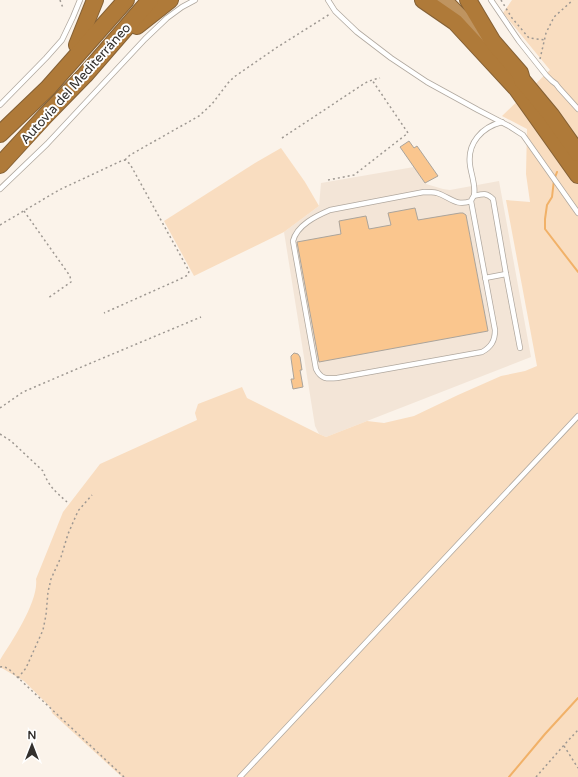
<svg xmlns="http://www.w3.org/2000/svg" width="578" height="777" font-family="'Varela Round',sans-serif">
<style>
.built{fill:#f3e5d7}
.green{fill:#f9ddc0}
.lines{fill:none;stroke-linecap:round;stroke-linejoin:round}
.stream{stroke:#f1b168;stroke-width:2}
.building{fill:#fac68e;stroke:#aba49b}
.service-casing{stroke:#b0a89f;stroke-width:6}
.trunk-casing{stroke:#846035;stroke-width:17}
.motorway-casing{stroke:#846035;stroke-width:18}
.path{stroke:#9e9892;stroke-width:1.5;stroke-dasharray:2 3;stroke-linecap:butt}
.service{stroke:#fff;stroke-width:4.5}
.trunk{stroke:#bf9460;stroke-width:15}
.motorway{stroke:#af7a39;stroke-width:16}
.labels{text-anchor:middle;stroke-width:4;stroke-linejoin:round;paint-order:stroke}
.street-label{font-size:13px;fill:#33302d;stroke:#fff}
</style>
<rect width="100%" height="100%" fill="#fbf3ea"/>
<!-- built -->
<path class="built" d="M 414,167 L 426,184 L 443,189 L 450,190 L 499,181 L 531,357 L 326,437 L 319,434 L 315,426 L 284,232 L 319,206 L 321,183 Z"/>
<!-- green -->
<g class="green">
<path d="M 512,0 L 578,0 L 578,777 L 122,777 L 52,713 L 51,708 L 24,681 L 0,667 L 0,660 C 12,641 39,601 36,579 L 63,512 L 100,464 L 197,420 L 195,413 L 198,404 L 242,387 L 247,398 L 319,434 L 326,437 L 367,421 L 384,423 L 414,416 L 458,395 L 501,376 L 525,371 L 537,366 L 506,200 L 530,202 L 526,174 L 527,129 L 502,116 L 550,70 L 503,13 Z"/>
<path d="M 281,148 L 305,182 L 319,206 L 284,232 L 194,276 L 164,221 L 255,163 Z"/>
</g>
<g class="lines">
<!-- stream -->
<g class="stream">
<path d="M 557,172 L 554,180 L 552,197 L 547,205 L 545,219 L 545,229 L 578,272"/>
<path d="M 509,777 L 545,734 L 578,698"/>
</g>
</g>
<!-- building -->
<g class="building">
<path d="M 409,141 L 414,148 L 417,146 L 438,176 L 425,183 L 400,147 Z"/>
<path d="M 415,208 L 418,220 L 460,213 L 463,213 L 466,215 L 488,331 L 319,362 L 297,242 L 341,234 L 339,221 L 366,216 L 369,229 L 391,225 L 388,213 Z"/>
<path d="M 294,353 L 298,354 L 300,357 L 302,370 L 300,370 L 303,387 L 293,389 L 291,379 L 294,379 L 291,358 L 291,356 Z"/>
</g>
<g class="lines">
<defs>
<g id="service">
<path d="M 328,0 L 335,11 L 357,32 L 391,58 L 427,82 L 478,110 L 509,126 L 523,135 L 578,213"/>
<path d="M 491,0 L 519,41 L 546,75 L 552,81 L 556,84 L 559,88 L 578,109"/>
<path d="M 0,105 L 46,58 L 62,40 L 73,17 L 80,0"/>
<path d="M 0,189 L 47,144 L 145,39 L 167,18 L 182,7 L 195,0"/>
<path d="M 474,196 C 482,194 486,192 493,199 L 506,274 L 520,348"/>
<path d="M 471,201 L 495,330 C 495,341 491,347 482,352 L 337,378 C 326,379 321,379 316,369 L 293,241 C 297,225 316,216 330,210 L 424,192 C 428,192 433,192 437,193 C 450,197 456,207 471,201 C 471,200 474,196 474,195 C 476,186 471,174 470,165 C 467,143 482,127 502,122"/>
<path d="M 485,278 L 506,274"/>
<path d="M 240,777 L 578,416"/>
</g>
<path id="trunk" d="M 444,0 L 495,52"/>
<g id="motorway">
<path d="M 423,0 L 455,22 L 517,89 L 578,175"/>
<path d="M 468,0 L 493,42 L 520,73 L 522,80 L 551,115 L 578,153"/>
<path d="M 137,26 L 170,0"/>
<path d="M 77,45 L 95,0"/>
<path d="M 0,134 L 48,88 L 126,0"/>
<path d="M 0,165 L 46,115 L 85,75 L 150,0"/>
</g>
</defs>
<!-- service casing -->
<use href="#service" class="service-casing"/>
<!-- trunk casing -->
<use href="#trunk" class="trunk-casing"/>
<!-- motorway casing -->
<use href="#motorway" class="motorway-casing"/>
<!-- path -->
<g class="path">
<path d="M 60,0 L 63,8"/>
<path d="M 501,0 L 512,18 L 529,38 L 545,40"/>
<path d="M 540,59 L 546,33 L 554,17 L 573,0"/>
<path d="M 282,138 L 365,83 L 372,80 L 380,78"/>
<path d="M 125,160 L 130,155 L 199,116 L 212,104 L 228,83 L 234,77 L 276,48 L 330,14"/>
<path d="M 328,180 L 354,175 L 408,133 L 372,80"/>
<path d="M 24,211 L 70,276 L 71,282 L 48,298"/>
<path d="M 0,225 L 59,190 L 121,161 L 125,160 L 130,164 L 189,271 L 188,275 L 178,280 L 104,313"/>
<path d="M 0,408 L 23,392 L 72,371 L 201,317"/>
<path d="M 0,434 L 11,441 L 43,471 C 49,487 55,491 67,502"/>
<path d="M 0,667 C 6,666 10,670 14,674 L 124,777"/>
<path d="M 18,678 L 26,668 L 43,630 L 46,615 L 48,592 L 51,579 L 61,557 L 68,534 L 78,511 L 92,495"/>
<path d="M 564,746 L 578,768"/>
<path d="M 536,777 L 564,745 L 578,730"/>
</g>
<!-- service -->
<use href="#service" class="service"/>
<!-- trunk -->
<use href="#trunk" class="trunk"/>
<!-- motorway -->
<use href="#motorway" class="motorway"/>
</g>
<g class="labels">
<!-- street labels -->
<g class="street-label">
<text transform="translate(75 83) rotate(-48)" y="5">Autovía del Mediterráneo</text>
</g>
</g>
<!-- north arrow -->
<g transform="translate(32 745)" stroke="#ffffff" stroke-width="3" paint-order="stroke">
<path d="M0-3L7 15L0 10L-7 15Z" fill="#33302d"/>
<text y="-6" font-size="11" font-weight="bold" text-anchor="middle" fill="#33302d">N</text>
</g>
</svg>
